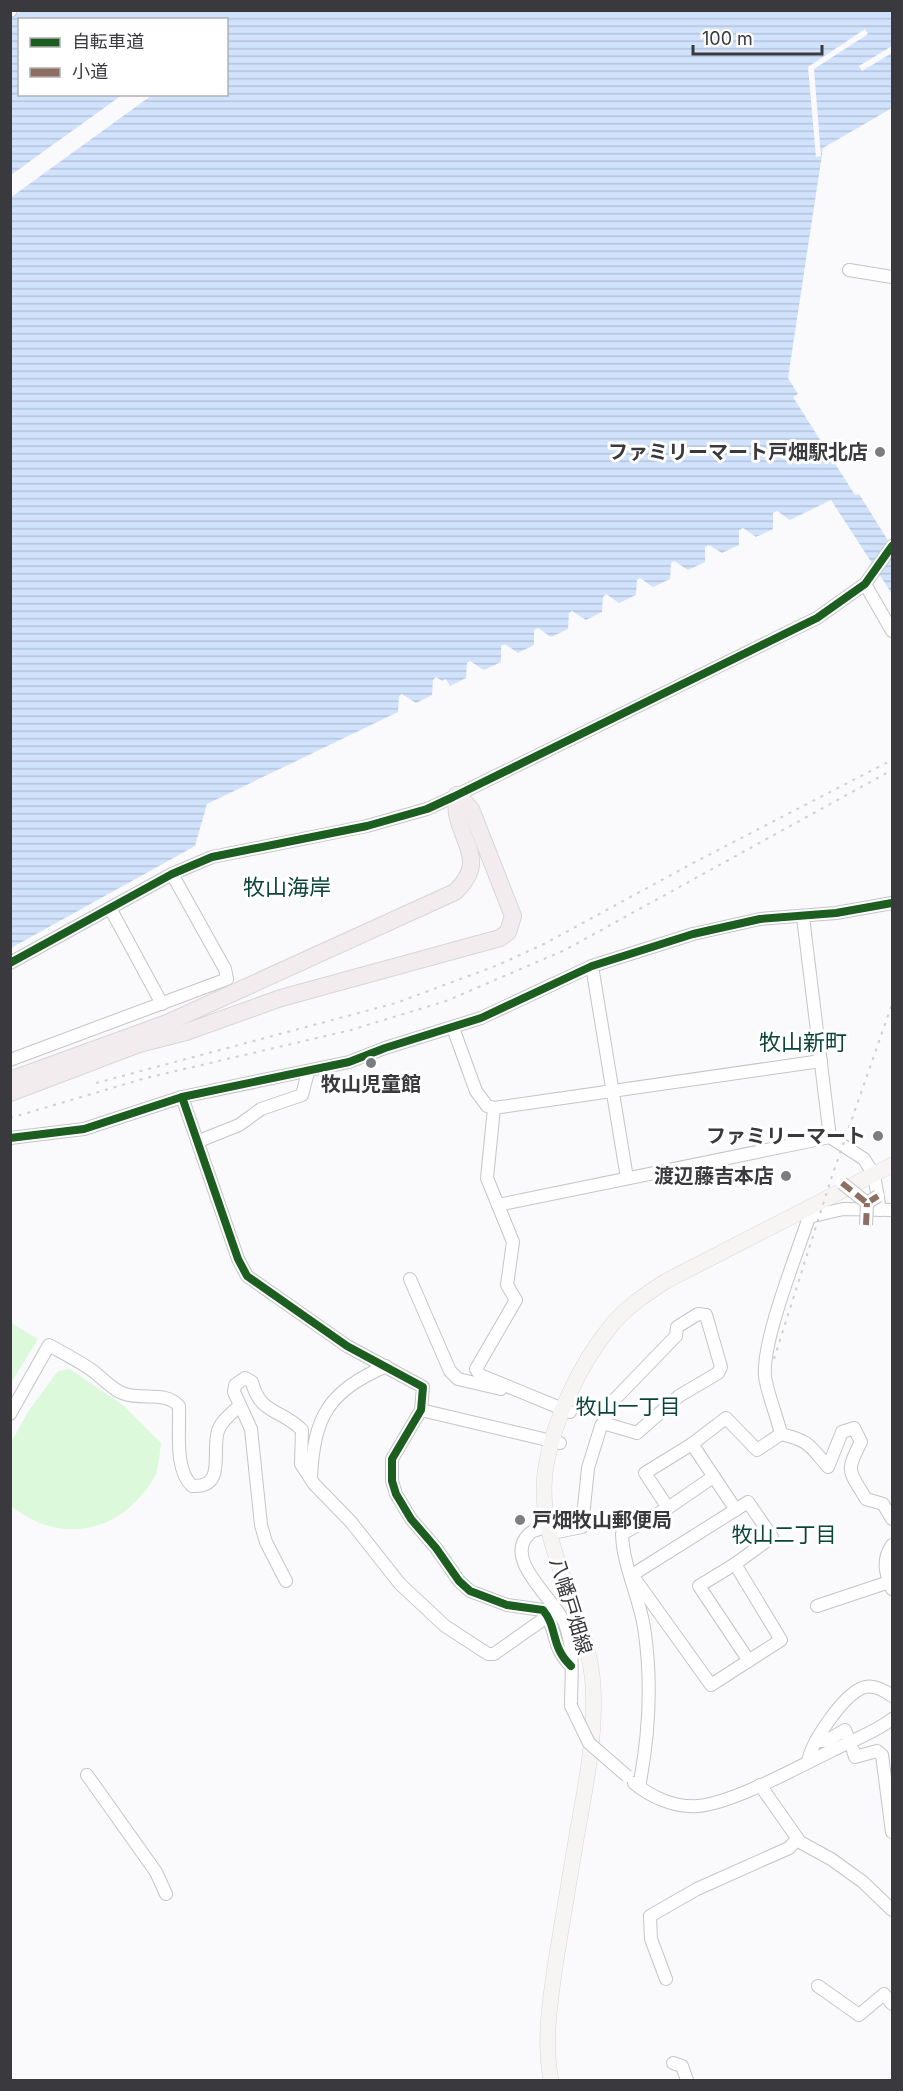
<svg xmlns="http://www.w3.org/2000/svg" width="903" height="2091" font-family="Inter,'Noto Sans JP',sans-serif">
<style>
.green{fill:#ddf9db}
.water{fill:url(#water-rules)}
.pier{fill:#fafafd}
.lines{fill:none;stroke-linecap:round;stroke-linejoin:round}
.minor-casing{stroke:#c5c5c8;stroke-width:14}
.major-casing{stroke:#d6d6d7;stroke-width:16}
.highway-casing{stroke:#d6d6d7;stroke-width:18}
.minor{stroke:#fefeff;stroke-width:12}
.major{stroke:#f7f4f4;stroke-width:15}
.highway{stroke:#f3ecef;stroke-width:16}
.rail{stroke:#cfcfcf;stroke-width:2;stroke-dasharray:3 6;stroke-linecap:butt}
.minor-bridge-casing{stroke:#c5c5c8;stroke-width:14;stroke-linecap:butt}
.minor-bridge{stroke:#fefeff;stroke-width:12}
.quiet{stroke:#8d6e63;stroke-width:6;stroke-dasharray:12 6;stroke-linecap:butt}
.cycleway-casing{stroke:#fff;stroke-width:11}
.cycleway{stroke:#1b5e20;stroke-width:8}
.poi-dot{fill:#7d7d80;stroke:#fff;stroke-width:2}
.labels{text-anchor:middle;stroke-width:6;stroke-linejoin:round;paint-order:stroke}
.poi-label{font-size:20px;font-weight:bold;fill:#3a393d;stroke:#fff;text-anchor:end}
.street-label{font-size:20px;fill:#3a393d;stroke:#fff}
.neighbourhood-label{font-size:21px;fill:#0b4438;stroke:#fff}
.quarter-label{font-size:22px;fill:#0b4438;stroke:#fff}
</style>
<defs>
<pattern id="water-rules" width="6" height="5" patternUnits="userSpaceOnUse" patternTransform="scale(1.5)"><rect width="6" height="5" fill="#d1e2fc"/><path d="M0 2.5h6" fill="none" stroke="#b4c3d9"/></pattern>
</defs>
<rect width="100%" height="100%" fill="#fafafd"/>
<!-- green -->
<g class="green">
<path d="M 11,1323 L 38,1339 L 11,1383 Z"/>
<path d="M 70,1369 L 124,1406 L 161,1443 C 160,1452 159,1462 157,1471 C 154,1480 146,1491 139,1498 C 104,1538 50,1539 10,1505 L 11,1443 L 29,1410 L 58,1371 Z"/>
</g>
<!-- water -->
<path class="water" d="M 21,11 L 892,11 L 892,108 L 823,148 L 788,378 L 798,394 L 793,397 L 855,495 L 859,494 L 892,547 L 892,594 L 831,500 L 790,520 L 777,511 L 773,513 L 773,529 L 756,537 L 743,528 L 739,530 L 739,545 L 722,553 L 709,545 L 705,547 L 705,562 L 688,570 L 674,561 L 671,563 L 670,579 L 653,587 L 640,578 L 637,580 L 636,595 L 619,603 L 606,594 L 603,597 L 602,612 L 586,620 L 572,611 L 569,613 L 568,629 L 551,637 L 538,628 L 534,630 L 534,645 L 518,653 L 505,644 L 501,646 L 501,662 L 484,670 L 470,661 L 467,663 L 466,678 L 450,686 L 446,679 L 442,681 L 436,677 L 433,680 L 432,695 L 416,703 L 402,694 L 399,696 L 398,712 L 207,804 L 195,846 L 11,948 L 10,198 L 152,95 L 226,94 L 226,20 L 20,20 L 20,94 L 122,95 L 11,175 L 11,18 Z"/>
<!-- pier -->
<g class="pier">
<path d="M 865,29 L 868,34 L 814,69 L 821,156 L 816,157 L 808,67 Z"/>
<path d="M 892,46 L 892,53 L 862,71 L 859,66 Z"/>
<path d="M 125,94 L 124,97 L 10,178 L 11,176 Z"/>
<path d="M 148,94 L 152,95 L 11,196 L 10,194 Z"/>
</g>
<g class="lines">
<defs>
<g id="minor">
<path d="M 10,11 L 11,10"/>
<path d="M 849,270 L 892,277"/>
<path d="M 865,584 L 892,631"/>
<path d="M 110,908 L 162,1004"/>
<path d="M 803,917 L 830,1137 L 864,1159 L 874,1175 L 880,1210"/>
<path d="M 10,963 L 172,874 L 212,857 L 367,826 L 427,809 L 453,797 L 817,618 L 865,584 L 892,546"/>
<path d="M 592,966 L 627,1178"/>
<path d="M 453,1028 L 476,1091 L 487,1106 L 494,1108 L 821,1061"/>
<path d="M 10,1060 L 227,979 L 225,969 L 172,874"/>
<path d="M 182,1097 L 238,1259 L 247,1276 L 347,1346 L 423,1387 L 421,1410 L 392,1459 L 392,1481 L 396,1494 L 411,1519 L 436,1548 L 459,1581 L 470,1591 L 507,1605 L 543,1610 C 558,1628 550,1646 571,1666"/>
<path d="M 494,1108 L 487,1178 L 513,1242 L 507,1285 L 516,1300 L 476,1369 L 480,1375 L 570,1412"/>
<path d="M 10,1138 L 84,1129 L 182,1097 L 349,1062 L 385,1048 L 481,1018 L 592,966 L 693,934 L 760,919 L 836,913 L 892,903"/>
<path d="M 199,1141 L 239,1125 L 261,1109 L 302,1095 L 308,1072"/>
<path d="M 498,1205 L 830,1137"/>
<path d="M 410,1279 L 450,1371 L 458,1379 L 501,1389"/>
<path d="M 421,1410 L 560,1443"/>
<path d="M 10,1414 L 49,1345 C 63,1353 79,1361 93,1371 C 102,1378 112,1389 122,1393 C 142,1401 164,1390 179,1406 C 180,1430 174,1469 192,1486 C 227,1488 211,1452 218,1431 C 221,1421 232,1413 239,1406"/>
<path d="M 781,1434 C 777,1416 767,1393 765,1376 C 762,1340 797,1254 809,1217 L 843,1209 L 892,1210"/>
<path d="M 692,1444 L 645,1473 L 668,1508 L 713,1477"/>
<path d="M 311,1478 C 314,1416 328,1392 386,1366"/>
<path d="M 748,1502 L 772,1537 L 735,1564 L 781,1640 L 711,1685 L 632,1575 Z"/>
<path d="M 736,1510 L 692,1444 L 726,1418 L 757,1450 L 781,1434 C 810,1441 809,1445 828,1467 L 842,1432 L 854,1428 L 861,1442 C 845,1473 849,1470 866,1499 L 883,1504 L 892,1519"/>
<path d="M 555,1526 C 547,1528 535,1528 529,1534 C 502,1560 556,1600 565,1624 C 575,1650 571,1679 571,1706"/>
<path d="M 557,1532 L 582,1527 L 588,1468 L 601,1426 L 603,1423 L 615,1399 L 676,1336 L 677,1327 L 698,1314 L 706,1315 L 721,1367 L 718,1373 L 679,1396 L 637,1433 L 603,1423"/>
<path d="M 735,1564 L 699,1586 L 749,1661"/>
<path d="M 286,1581 L 266,1542 L 261,1525 L 251,1429 L 234,1392 L 235,1385 L 245,1378 L 252,1382 C 260,1415 282,1409 302,1430 L 301,1464 L 314,1484 L 351,1522 L 400,1584 L 445,1626 L 488,1654 L 494,1654 L 548,1616"/>
<path d="M 892,1589 C 885,1572 882,1560 892,1545"/>
<path d="M 817,1606 L 889,1582"/>
<path d="M 816,1741 L 826,1741 L 845,1730 L 847,1735"/>
<path d="M 853,1750 L 855,1757 L 877,1751 L 882,1755 L 892,1832"/>
<path d="M 808,1762 C 811,1742 843,1696 862,1688 C 873,1683 884,1690 892,1696"/>
<path d="M 87,1775 L 156,1872 L 166,1894"/>
<path d="M 634,1783 C 651,1797 675,1808 698,1806 C 733,1803 798,1767 831,1751 C 851,1741 874,1733 892,1719"/>
<path d="M 760,1785 L 800,1842 L 831,1859 L 863,1882 L 892,1910"/>
<path d="M 639,1787 C 649,1736 652,1679 644,1627 C 639,1596 623,1566 622,1534 L 668,1508"/>
<path d="M 666,1979 L 651,1939 L 650,1916 L 697,1889 L 789,1848 L 797,1839"/>
<path d="M 818,1986 L 859,2015 L 884,1994 L 892,2004"/>
<path d="M 673,2063 L 682,2066 L 687,2080"/>
</g>
<path id="major" d="M 551,2080 C 543,2040 551,1994 557,1954 C 564,1914 570,1874 577,1834 C 586,1784 596,1736 593,1685 C 588,1610 533,1543 546,1466 C 555,1417 579,1366 610,1327 C 625,1308 646,1294 666,1281 L 892,1165"/>
<g id="highway">
<path d="M 10,1080 L 167,1023 L 455,892 C 486,862 464,847 457,814 C 456,808 457,801 457,795"/>
<path d="M 10,1093 L 139,1044 L 186,1032 L 281,998 L 500,938 L 508,932 L 513,916 L 471,809 L 457,795"/>
</g>
</defs>
<!-- minor casing -->
<use href="#minor" class="minor-casing"/>
<!-- major casing -->
<use href="#major" class="major-casing"/>
<!-- highway casing -->
<use href="#highway" class="highway-casing"/>
<!-- minor -->
<use href="#minor" class="minor"/>
<!-- major -->
<use href="#major" class="major"/>
<!-- highway -->
<use href="#highway" class="highway"/>
<!-- rail -->
<g class="rail">
<path d="M 96,1083 L 396,1003 L 498,965 L 546,943 L 693,863 L 892,760"/>
<path d="M 10,1118 L 146,1078 L 351,1030 L 446,1001 L 565,950 L 892,770"/>
<path d="M 774,1359 L 832,1176 L 892,1004"/>
</g>
<defs>
<g id="minor-bridge">
<path d="M 842,1183 L 867,1203 L 878,1196"/>
<path d="M 866,1225 L 867,1203"/>
<path d="M 571,1706 L 589,1743 L 627,1776"/>
</g>
</defs>
<!-- minor-bridge casing -->
<use href="#minor-bridge" class="minor-bridge-casing"/>
<!-- minor-bridge -->
<use href="#minor-bridge" class="minor-bridge"/>
<!-- quiet -->
<g class="quiet">
<path d="M 842,1183 L 867,1203 L 878,1196"/>
<path d="M 866,1225 L 867,1203"/>
</g>
<defs>
<g id="cycleway">
<path d="M 10,963 L 172,874 L 212,857 L 367,826 L 427,809 L 453,797 L 817,618 L 865,584 L 892,546"/>
<path d="M 182,1097 L 238,1259 L 247,1276 L 347,1346 L 423,1387 L 421,1410 L 392,1459 L 392,1481 L 396,1494 L 411,1519 L 436,1548 L 459,1581 L 470,1591 L 507,1605 L 543,1610 C 558,1628 550,1646 571,1666"/>
<path d="M 10,1138 L 84,1129 L 182,1097 L 349,1062 L 385,1048 L 481,1018 L 592,966 L 693,934 L 760,919 L 836,913 L 892,903"/>
</g>
</defs>
<!-- cycleway casing -->
<use href="#cycleway" class="cycleway-casing"/>
<!-- cycleway -->
<use href="#cycleway" class="cycleway"/>
</g>
<!-- markers -->
<g class="poi-dot">
<circle cx="880" cy="452" r="6"/>
<circle cx="371" cy="1063" r="6"/>
<circle cx="878" cy="1136" r="6"/>
<circle cx="786" cy="1176" r="6"/>
<circle cx="520" cy="1520" r="6"/>
</g>
<g class="labels">
<!-- poi labels -->
<g class="poi-label">
<text x="868" y="459">ファミリーマート戸畑駅北店</text>
<text x="371" y="1091" text-anchor="middle">牧山児童館</text>
<text x="866" y="1143">ファミリーマート</text>
<text x="774" y="1183">渡辺藤吉本店</text>
<text x="532" y="1527" text-anchor="start">戸畑牧山郵便局</text>
</g>
<!-- street labels -->
<g class="street-label">
<text transform="translate(571 1606) rotate(73)" y="7">八幡戸畑線</text>
</g>
<!-- neighbourhood labels -->
<g class="neighbourhood-label">
<text x="628" y="1414">牧山一丁目</text>
<text x="784" y="1542">牧山二丁目</text>
</g>
<!-- quarter labels -->
<g class="quarter-label">
<text x="287" y="895">牧山海岸</text>
<text x="803" y="1050">牧山新町</text>
</g>
</g>
<!-- border -->
<rect width="903" height="2091" fill="none" stroke="#3a393d" stroke-width="24"/>
<!-- legend -->
<rect x="18" y="18" width="210" height="78" fill="#ffffff" stroke="#b0b0b1" stroke-width="1.5"/>
<rect x="30" y="38" width="30" height="9" fill="#1b5e20" stroke="#b0b0b1" stroke-width="1.5"/>
<text x="72" y="48" font-size="18" fill="#3a393d">自転車道</text>
<rect x="30" y="68" width="30" height="9" fill="#8d6e63" stroke="#b0b0b1" stroke-width="1.5"/>
<text x="72" y="78" font-size="18" fill="#3a393d">小道</text>
<!-- scale -->
<path d="M693 45v9h129v-9" fill="none" stroke="#3a393d" stroke-width="3"/>
<text x="702" y="45" font-size="18" fill="#3a393d" stroke="#ffffff" stroke-width="4.5" paint-order="stroke">100 m</text>
</svg>
